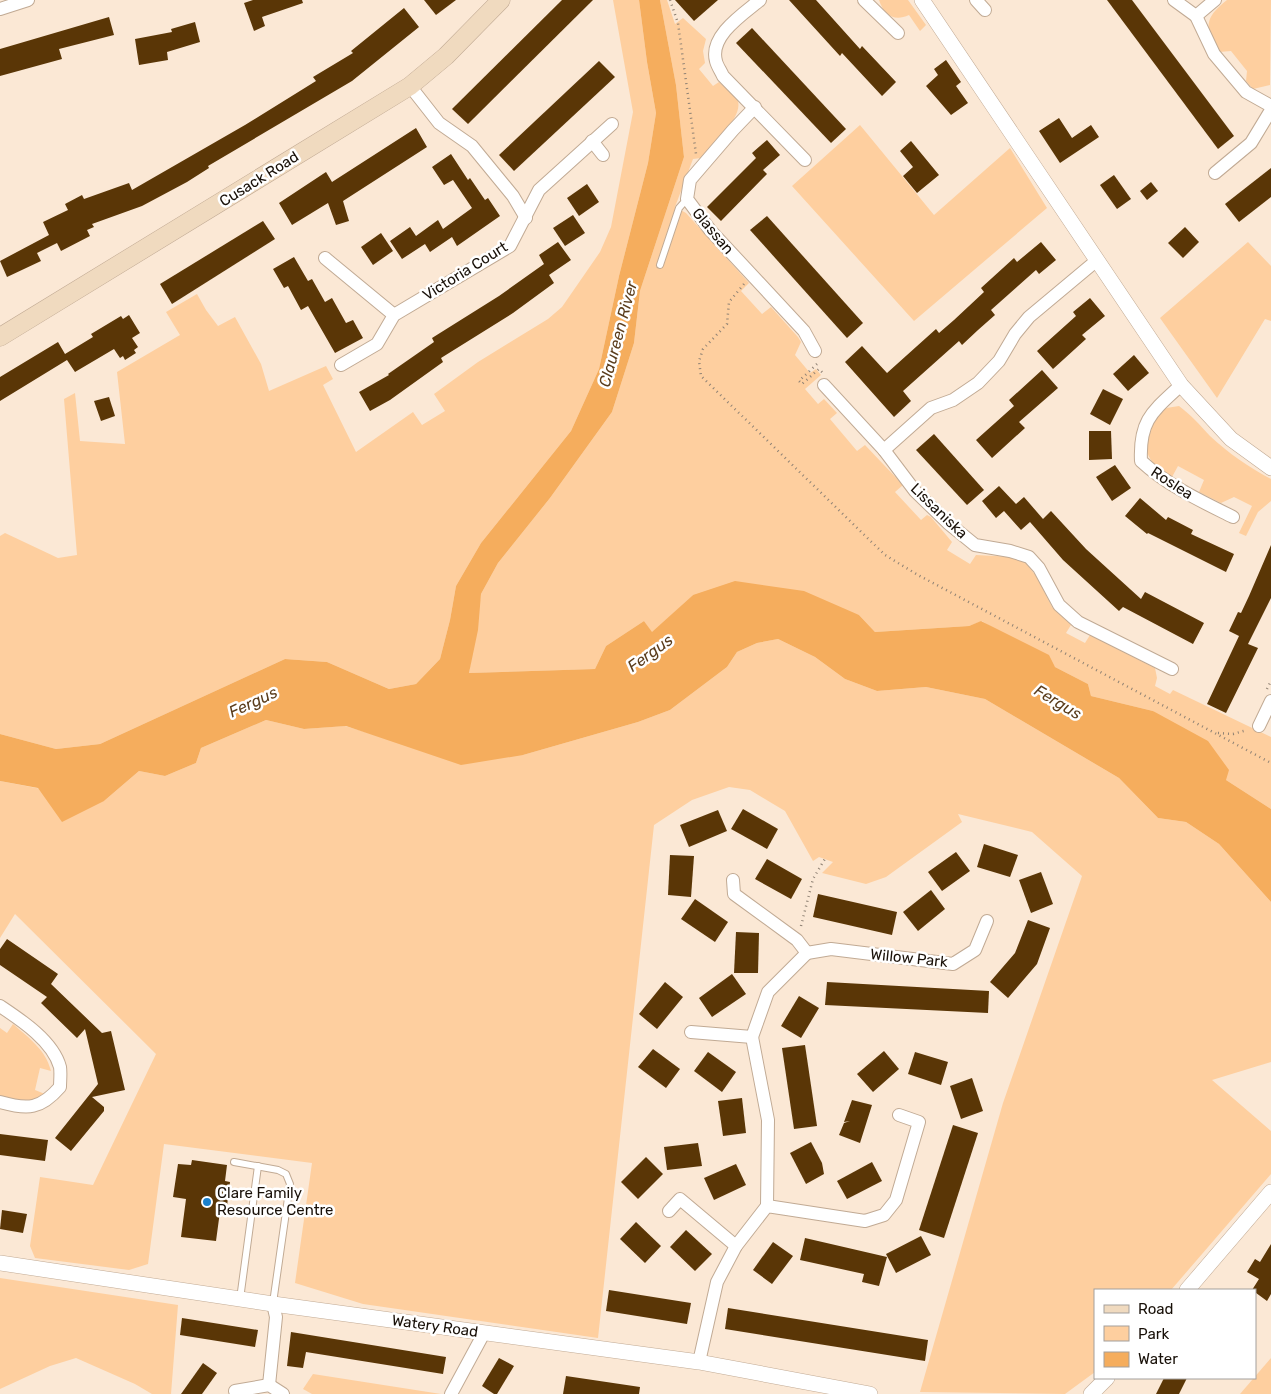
<svg xmlns="http://www.w3.org/2000/svg" width="1271" height="1394" font-family="Rubik,sans-serif">
<rect width="100%" height="100%" fill="#fbe8d5"/>
<g fill="#fecf9f">
<path d="M613 0H639L647 62 656 113 648 163 619 276 599 369 571 431 481 543 456 586 450 620 440 659 416 684 389 689 327 662 285 659 100 744 56 749 0 734V536L5 533 58 558 77 555 64 399 75 393 80 441 125 444 117 372 180 335 166 312 197 294 206 310 218 326 235 317 261 364 269 391 326 366 333 379 323 385 356 452 413 412 422 425 445 411 434 394 478 362 548 319 562 307 600 252 611 227 633 112Z"/>
<path d="M660 0H667L675 24 683 18 706 39 703 51 705 63 699 69 713 86 719 82C724 87 733 93 737 99 746 115 711 146 701 158L693 159 675 207 686 213 749 283 741 291 762 314 771 307 798 337 801 342 795 355 810 373 816 369 821 375 805 389 818 404 824 399 837 413 830 419 857 451 865 445 903 485 895 492 921 520 927 515 931 517 952 542 947 550 970 564 976 555 1014 557 1024 561 1037 577 1052 607 1071 625 1066 633 1085 643 1090 635 1155 668 1157 678 1155 686 1170 694 1173 690 1271 737V809L1226 780 1153 711 1091 696 1088 684 1055 667 982 621 969 626 875 632 859 615 693 595 652 633 644 621 606 646 595 669 469 673 481 594 498 563 550 498 612 412 634 343 640 291 684 157 676 85Z"/>
<path d="M879 0H908L926 25 920 31 909 15C894 22 884 15 879 0Z"/>
<path d="M1227 0H1271L1270 85 1253 89 1246 81 1247 71 1231 51 1219 52C1204 28 1204 18 1227 0Z"/>
<path d="M860 125 934 215 1010 148 1047 208 914 321 792 186Z"/>
<path d="M1248 242 1271 266V321L1265 319 1217 398 1160 318Z"/>
<path d="M1179 406C1191 415 1200 425 1210 436 1228 453 1250 468 1271 479V501L1258 512 1246 536 1239 533 1252 506 1234 497 1221 503 1199 492 1204 480 1178 466 1172 477C1161 471 1151 464 1147 452 1142 438 1152 413 1167 408 1170 407 1175 407 1179 406Z"/>
<path d="M778 639 815 657 845 679 877 691 926 687 985 699 1119 778 1158 818 1186 822 1219 844 1271 902V1062L1212 1080 1271 1131V1174L1171 1290H1095V1372L1065 1394 920 1392 1003 1103 1082 876 1032 832 958 814 962 822 886 877 866 884 822 873 833 862 819 857 813 861 785 811 750 790 729 787 692 800 654 825 598 1338 363 1304 295 1283 312 1163 164 1144 148 1264 129 1270 35 1258 30 1246 40 1177 93 1185 156 1054 15 914 0 938V781L104 801 139 771 165 776 196 763 201 748 266 720 304 729 345 726 392 740 523 755 638 722 670 710 727 667 737 652 757 643Z"/>
<path d="M13 1024C29 1038 46 1050 51 1071L40 1068 35 1090 45 1094C31 1105 16 1099 0 1096V1028L7 1033Z"/>
<path d="M0 1278 178 1305 171 1394H152L135 1384 76 1358 50 1366 0 1389Z"/>
<path d="M1271 1358V1394H1240Z"/>
<path d="M313 1374 441 1394H312L303 1389Z"/>
</g>
<path fill="#f5ad5d" d="M639 0H660L676 85 684 157 640 291 634 343 612 412 550 498 498 563 481 594 478 630 469 673 595 669 606 646 644 621 652 632 693 595 735 581 804 591 859 615 875 632 969 626 981 621 1049 655 1055 667 1088 684 1091 696 1153 711 1208 741 1229 770 1226 780 1271 809V902L1219 844 1186 822 1158 818 1119 778 985 699 926 687 877 691 845 679 815 657 778 639 757 643 737 652 727 667 670 710 638 722 523 755 461 765 346 726 304 729 266 720 201 748 196 763 165 776 139 771 104 801 62 822 38 788 0 781V734L56 749 100 744 285 659 327 662 389 689 416 684 440 659 450 620 456 586 481 543 571 431 599 369 619 276 648 163 656 113 647 62Z"/>
<g fill="#5a3606">
<path d="M253 0H302L303 3 262 17 265 26 254 31 244 3Z"/>
<path d="M424 0H456L436 15Z"/>
<path d="M562 0H593L468 124 452 109Z"/>
<path d="M675 0H718L694 21Z"/>
<path d="M789 0H816L860 49 862 46 896 82 882 96 842 53 840 56Z"/>
<path d="M1107 0H1132L1234 136 1218 149Z"/>
<path d="M404 8 419 27 352 81 208 166 209 168 187 182 142 206 92 224 94 227 87 230 90 236 61 251 57 243 37 253 41 261 7 277 0 261 49 235 43 222 68 210 65 204 82 195 84 199 129 183 132 190 245 125 316 81 313 77 353 53 351 51Z"/>
<path d="M109 17 114 35 59 49 62 59 0 76V49Z"/>
<path d="M195 22 200 42 167 52 168 60 139 65 135 39 172 32 171 29Z"/>
<path d="M752 28 846 129 831 143 736 43Z"/>
<path d="M946 60 961 82 956 86 968 103 951 115 926 86 938 75 934 69Z"/>
<path d="M599 61 615 77 514 171 499 155Z"/>
<path d="M1059 118 1072 138 1091 125 1099 137 1060 163 1039 131Z"/>
<path d="M416 128 427 147 343 201 349 221 336 225 328 203 292 225 279 203 326 172 332 182Z"/>
<path d="M767 140 780 155 763 170 767 174 721 221 707 207 756 158 752 153Z"/>
<path d="M911 141 939 175 917 193 903 176 913 167 900 151Z"/>
<path d="M451 154 468 180 470 178 485 200 488 198 500 216 457 246 452 237 430 252 425 244 402 259 390 241 410 227 416 236 438 220 443 229 472 208 453 180 444 185 432 167Z"/>
<path d="M1271 168V197L1239 222 1225 204Z"/>
<path d="M1114 175 1131 199 1117 209 1100 185Z"/>
<path d="M1151 182 1158 191 1147 200 1140 191Z"/>
<path d="M587 184 599 202 579 216 567 198Z"/>
<path d="M573 215 585 233 565 246 553 228Z"/>
<path d="M767 216 863 323 847 338 750 230Z"/>
<path d="M263 221 275 239 172 304 160 284Z"/>
<path d="M1185 227 1199 242 1183 258 1168 243Z"/>
<path d="M381 233 393 251 373 265 361 247Z"/>
<path d="M558 242 571 260 549 275 554 283 513 313 441 358 443 362 390 400 370 411 359 392 389 375 388 374 434 342 432 338 499 296 544 264 539 255Z"/>
<path d="M1041 242 1056 260 1039 274 1036 270 991 310 995 315 978 330 962 345 959 341 903 391 911 401 894 417 845 362 862 346 887 373 936 329 939 333 954 320 984 292 981 288 1014 258 1017 262Z"/>
<path d="M294 257 308 281 312 279 325 302 332 298 346 323 353 320 363 338 335 353 308 306 301 310 288 286 284 288 273 269Z"/>
<path d="M1090 298 1105 316 1082 335 1086 339 1053 369 1037 351 1076 316 1073 312Z"/>
<path d="M129 315 140 333 132 338 138 347 134 350 136 353 125 360 123 356 120 358 114 349 75 372 67 360 0 401V377L58 342 65 354 93 337 91 334 121 316 123 319Z"/>
<path d="M1134 355 1149 373 1128 391 1113 374Z"/>
<path d="M1042 370 1058 388 1019 422 1025 428 992 458 976 440 1014 406 1009 400Z"/>
<path d="M1103 389 1123 399 1110 425 1090 414Z"/>
<path d="M109 397 115 416 101 421 94 401Z"/>
<path d="M1089 431H1111L1112 459 1089 460Z"/>
<path d="M934 434 984 490 967 505 916 450Z"/>
<path d="M1115 465 1131 488 1112 501 1096 477Z"/>
<path d="M999 486 1016 504 1024 497 1043 519 1051 511 1086 549 1141 599 1145 592 1204 623 1193 644 1123 607 1119 611 1063 560 1030 522 1021 530 1004 511 996 518 982 501Z"/>
<path d="M1140 498 1166 520 1168 517 1193 530 1191 534 1234 554 1226 572 1148 533 1147 534 1125 516Z"/>
<path d="M1271 545V598L1248 644 1258 648 1226 713 1207 704 1239 636 1229 631 1238 612 1241 613 1249 596Z"/>
<path d="M743 809 778 829 767 849 731 829Z"/>
<path d="M718 810 727 831 689 847 680 825Z"/>
<path d="M984 844 1018 855 1010 877 977 867Z"/>
<path d="M956 852 970 871 942 891 928 872Z"/>
<path d="M670 855 694 856 691 897 668 895Z"/>
<path d="M767 859 802 879 791 899 755 879Z"/>
<path d="M1041 872 1053 904 1031 913 1019 880Z"/>
<path d="M931 890 945 909 918 931 903 912Z"/>
<path d="M818 894 897 912 892 935 813 917Z"/>
<path d="M695 899 728 922 715 942 681 919Z"/>
<path d="M1028 920 1050 928 1037 964 1008 998 990 982 1015 953Z"/>
<path d="M736 932 759 933 758 973H734Z"/>
<path d="M7 939 58 974 51 984 102 1033 111 1031 125 1090 92 1097 104 1107V1111L71 1151 55 1138 98 1084 85 1029 77 1038 41 1003 47 997 0 965V949Z"/>
<path d="M732 974 746 994 712 1017 699 998Z"/>
<path d="M665 982 683 997 657 1029 639 1014Z"/>
<path d="M827 982 989 991 988 1013 825 1005Z"/>
<path d="M799 996 819 1008 801 1038 781 1026Z"/>
<path d="M805 1045 817 1126 794 1129 782 1048Z"/>
<path d="M653 1049 680 1069 666 1088 638 1067Z"/>
<path d="M884 1051 899 1069 873 1092 857 1074Z"/>
<path d="M708 1052 736 1072 722 1092 694 1071Z"/>
<path d="M915 1052 948 1062 941 1085 908 1074Z"/>
<path d="M972 1078 983 1111 961 1119 950 1086Z"/>
<path d="M742 1098 746 1133 723 1136 718 1101Z"/>
<path d="M852 1100 872 1105 860 1143 839 1135 844 1123 850 1121 844 1122Z"/>
<path d="M953 1125 978 1133 944 1238 919 1230Z"/>
<path d="M0 1134 48 1140 45 1161 0 1155Z"/>
<path d="M811 1142 822 1163 824 1174 806 1184 790 1153Z"/>
<path d="M698 1143 702 1166 667 1170 664 1147Z"/>
<path d="M646 1157 663 1174 638 1199 621 1182Z"/>
<path d="M192 1160 227 1165 225 1181 230 1182 227 1206 221 1204 216 1241 181 1237 186 1199 173 1197 178 1164 191 1165Z"/>
<path d="M872 1162 882 1181 847 1199 837 1181Z"/>
<path d="M736 1164 746 1185 714 1200 704 1178Z"/>
<path d="M2 1210 27 1214 23 1233 0 1229Z"/>
<path d="M636 1222 661 1246 645 1263 620 1239Z"/>
<path d="M686 1230 712 1254 695 1271 670 1247Z"/>
<path d="M921 1236 931 1255 896 1273 886 1254Z"/>
<path d="M805 1238 887 1257 879 1286 862 1282 864 1274 800 1260Z"/>
<path d="M773 1242 793 1256 772 1284 753 1270Z"/>
<path d="M1271 1244V1294L1267 1301 1252 1290 1259 1279 1247 1272 1255 1259 1260 1262Z"/>
<path d="M609 1290 691 1303 687 1324 606 1311Z"/>
<path d="M728 1308 928 1340 925 1361 725 1329Z"/>
<path d="M182 1318 258 1330 255 1347 180 1335Z"/>
<path d="M291 1332 446 1357 443 1374 306 1352 303 1368 287 1366Z"/>
<path d="M499 1358 514 1366 497 1394H494L482 1386Z"/>
<path d="M203 1363 217 1373 202 1394H181Z"/>
<path d="M566 1376 640 1387 639 1394H563Z"/>
<path d="M1164 1378H1187L1179 1394H1156Z"/>
</g>
<g fill="none" stroke-linecap="round" stroke-linejoin="round">
<defs>
<g id="service">
<path d="M660 265 679 208 687 199"/>
<path d="M234 1162 278 1170 286 1174 290 1184 273 1303"/>
<path d="M240 1299 258 1166"/>
</g>
<g id="minor">
<path d="M760 0C743 14 709 36 716 61 717 66 721 71 723 76L805 160"/>
<path d="M864 0 898 33"/>
<path d="M976 0 985 10"/>
<path d="M1174 0 1196 16 1214 54 1246 92 1271 106"/>
<path d="M0 9 28 0"/>
<path d="M1196 16 1215 0"/>
<path d="M410 86 439 123 472 146 513 196 526 218"/>
<path d="M755 107 733 130 690 180 687 199 710 230 804 331 815 351"/>
<path d="M592 141 603 155"/>
<path d="M1215 173 1251 143 1271 110"/>
<path d="M325 258 394 315"/>
<path d="M341 365 377 344 394 315 510 246 539 190 612 124"/>
<path d="M824 385 884 450 915 491 948 523 975 545 1010 551 1029 557 1039 568 1059 605 1078 622 1172 669"/>
<path d="M1181 385C1153 411 1139 420 1141 461 1168 486 1201 501 1233 517"/>
<path d="M884 450 931 408 953 400 978 383 999 361 1015 334 1029 317 1096 261"/>
<path d="M1259 726 1271 701"/>
<path d="M807 953 831 949 953 964 975 950 987 921"/>
<path d="M0 1006C21 1020 53 1041 60 1067 61 1073 60 1081 60 1087 41 1109 28 1110 0 1102"/>
<path d="M691 1032 752 1037 768 992 807 953 797 940 734 894 733 880"/>
<path d="M752 1037 768 1120 767 1206"/>
<path d="M669 1211 680 1199 736 1246"/>
<path d="M699 1362 717 1282 736 1246 767 1206 865 1221 884 1215 896 1200 919 1122 899 1115"/>
<path d="M269 1385 276 1317 273 1304"/>
<path d="M235 1391 269 1385 283 1394"/>
<path d="M451 1394 484 1333"/>
</g>
<g id="tertiary">
<path d="M922 0 1181 385 1231 439 1271 468"/>
<path d="M0 1263 273 1304 699 1362 870 1394"/>
<path d="M1187 1290 1271 1192"/>
<path d="M1091 1394 1107 1378"/>
</g>
<path id="secondary" d="M0 337 410 86 446 56 501 0"/>
</defs>
<use href="#service" stroke="#c1aa94" stroke-width="8"/>
<use href="#minor" stroke="#c1aa94" stroke-width="14"/>
<use href="#tertiary" stroke="#c1aa94" stroke-width="16"/>
<use href="#secondary" stroke="#c1aa94" stroke-width="19"/>
<g stroke="#8f8274" stroke-width="2.5" stroke-dasharray="1 4" stroke-linecap="butt">
<path d="M670 0 678 23 696 154"/>
<path d="M744 284 729 302 727 324 703 349 699 361 701 376 885 555 918 575 1271 763"/>
<path d="M817 364 799 381 802 384 819 369 823 373"/>
<path d="M1267 689 1271 681"/>
<path d="M1218 733 1233 734 1247 730"/>
<path d="M801 926 813 879 826 857"/>
</g>
<use href="#service" stroke="#fff" stroke-width="6"/>
<use href="#minor" stroke="#fff" stroke-width="12"/>
<use href="#tertiary" stroke="#fff" stroke-width="15"/>
<use href="#secondary" stroke="#f0dabf" stroke-width="18"/>
</g>
<circle fill="#1b81cc" stroke="#fff" stroke-width="2" cx="207" cy="1202" r="5"/>
<g text-anchor="middle" dominant-baseline="central" stroke-width="5" stroke-linejoin="round" paint-order="stroke">
<g font-size="15" fill="#181008" stroke="#fff">
<text transform="translate(259 179) rotate(-32)">Cusack Road</text>
<text transform="translate(713 231) rotate(50)">Glassan</text>
<text transform="translate(465 271) rotate(-32)">Victoria Court</text>
<text transform="translate(1172 483) rotate(33)">Roslea</text>
<text transform="translate(939 511) rotate(44)">Lissaniska</text>
<text transform="translate(909 958) rotate(6)">Willow Park</text>
<text transform="translate(435 1326) rotate(8)">Watery Road</text>
</g>
<g font-size="15" fill="#181008" stroke="#fff" text-anchor="start">
<text x="217" y="1193">Clare Family<tspan x="217" dy="17">Resource Centre</tspan></text>
</g>
<g font-size="16" font-style="italic" fill="#5b3d1c" stroke="#fff">
<text transform="translate(618 334) rotate(-75)">Claureen River</text>
<text transform="translate(650 653) rotate(-36)">Fergus</text>
<text transform="translate(253 702) rotate(-25)">Fergus</text>
<text transform="translate(1058 702) rotate(31)">Fergus</text>
</g>
</g>
<rect x="1094" y="1289" width="162" height="90" fill="#ffffff" stroke="#a39f9c"/>
<rect x="1104" y="1305" width="25" height="8" fill="#f0dabf" stroke="#a39f9c"/>
<text x="1138" y="1314" font-size="15" fill="#181008">Road</text>
<rect x="1104" y="1326" width="25" height="15" fill="#fecf9f" stroke="#a39f9c"/>
<text x="1138" y="1339" font-size="15" fill="#181008">Park</text>
<rect x="1104" y="1352" width="25" height="15" fill="#f5ad5d" stroke="#a39f9c"/>
<text x="1138" y="1364" font-size="15" fill="#181008">Water</text>
</svg>
